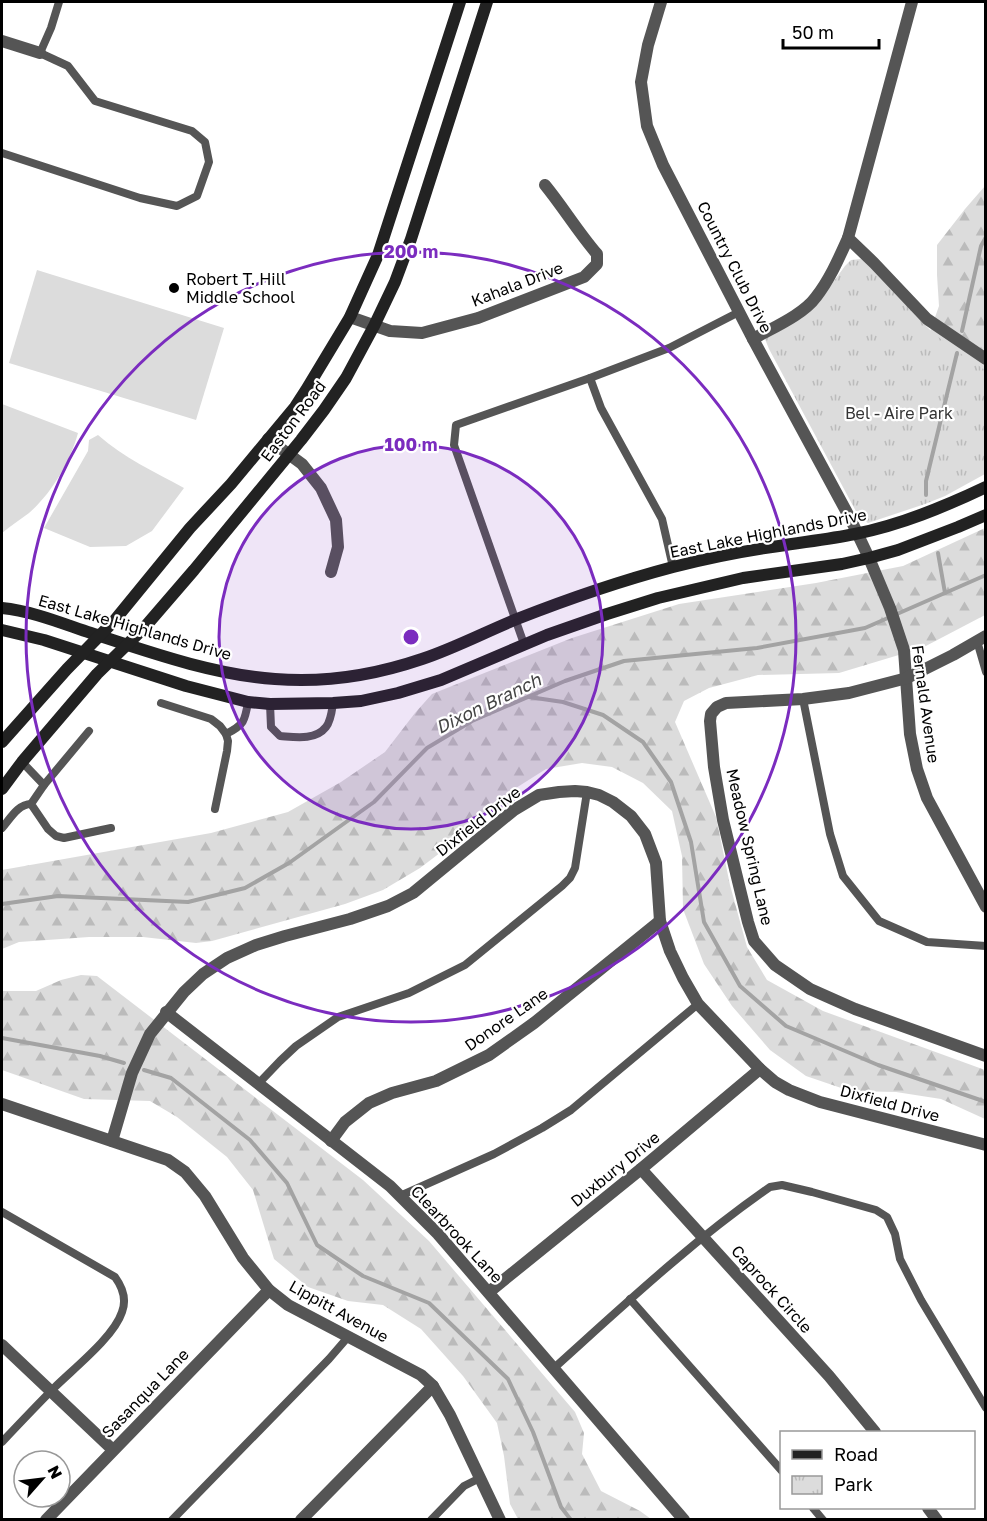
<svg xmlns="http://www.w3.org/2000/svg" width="987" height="1521" font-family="'Golos Text',sans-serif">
<defs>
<pattern id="forest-firs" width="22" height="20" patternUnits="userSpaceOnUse" patternTransform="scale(1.5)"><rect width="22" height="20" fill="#dcdcdc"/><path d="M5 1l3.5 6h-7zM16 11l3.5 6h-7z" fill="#bbb"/></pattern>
<pattern id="park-tufts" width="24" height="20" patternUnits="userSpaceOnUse" patternTransform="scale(1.5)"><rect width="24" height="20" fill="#dcdcdc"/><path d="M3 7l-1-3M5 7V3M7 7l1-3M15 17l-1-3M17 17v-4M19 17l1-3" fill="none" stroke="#bbb"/></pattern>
</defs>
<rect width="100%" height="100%" fill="#fff"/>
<g fill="#dcdcdc">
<path d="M37 270 224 328 196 420 9 363Z"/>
<path d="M2 404 78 433C70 462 52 493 29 513 20 520 10 526 2 533Z"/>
<path d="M98 435C124 458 155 472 184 488L152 531 126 546 90 547 44 528 88 451 89 440Z"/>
</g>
<g fill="url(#forest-firs)">
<path d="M985 186V449L892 439 939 306 937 275V245L965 209Z"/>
<path d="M985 528V615L922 648 839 673 758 675 709 688 684 701 675 722 716 817 730 885 747 947 767 980 823 1011 985 1070V1119L941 1099 896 1092 850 1091 806 1076 770 1050 732 1006 704 964 683 909 682 856 672 811 643 783 612 767 582 763 546 769 500 798 469 831 420 868 383 890 345 904 212 941 196 943 143 937H89L19 942 2 949V870L211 833 288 812 341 782 385 752 415 713 432 694 572 638 679 604 816 583 903 566Z"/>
<path d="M81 975 97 976 363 1180 429 1241 575 1412 584 1433 582 1454 601 1491 640 1511 651 1519H518L510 1504 504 1456 497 1423 463 1376 421 1329 383 1305 348 1301 308 1287 274 1259 253 1190 227 1157 177 1117 150 1101 84 1099 2 1070V991H36L61 980Z"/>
</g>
<path fill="url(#park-tufts)" d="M861 259C887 276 904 304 926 326 943 343 965 356 985 370V474L945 496 925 504 868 523 859 517 769 349 765 339 828 289 845 266 851 260Z"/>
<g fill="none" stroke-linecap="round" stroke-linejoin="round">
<g stroke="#a3a3a3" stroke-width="4">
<path d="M962 331 981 246 986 237"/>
<path d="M926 495V481L957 353"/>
<path d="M938 553 945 593"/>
<path d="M529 697 563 702 603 715 643 742 671 782 691 842 704 922 740 986 786 1026 878 1065 986 1102"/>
<path d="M2 904 58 896 188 902 245 888 289 863 374 802 427 748 472 721 565 681 624 661 757 648 865 628 986 575"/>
<path d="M2 1038 100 1056 124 1063"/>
<path d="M144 1070 171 1078 250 1140 287 1183 317 1245 363 1276 429 1303 508 1379 533 1432 561 1507 571 1520"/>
</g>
<g stroke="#555" stroke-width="8">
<path d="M2 153 140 198 177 206 197 196 209 162 205 142 192 131 95 101 68 66 40 53 51 28 59 2"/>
<path d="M590 378 601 408 662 519 673 567"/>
<path d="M977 641 986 672"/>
<path d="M524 644 454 445 456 425 590 378 669 348 739 312"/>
<path d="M803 699 830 834 843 876 879 921 927 942 986 946"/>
<path d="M161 703 211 719 220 726 226 734"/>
<path d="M270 704 271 727 280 736C294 737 315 741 326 727 331 721 332 710 333 703"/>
<path d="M22 762 44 785 89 731"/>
<path d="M44 785 31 804 48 829 56 836 64 838 111 828"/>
<path d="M215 809 227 751 228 741 226 734C244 725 245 721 248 702"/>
<path d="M2 828C10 819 18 804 31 804"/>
<path d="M258 1084 280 1061 296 1046 338 1017 409 993 465 965 562 886 570 878 575 868 587 792"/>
<path d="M400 1196 494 1154 542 1128 571 1110 698 1004"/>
<path d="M2 1212 115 1277C123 1288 127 1299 122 1312 114 1337 73 1369 54 1388 36 1406 19 1424 2 1442"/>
<path d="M630 1299 782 1471"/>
<path d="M554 1368C624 1305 692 1241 770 1187L782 1185 812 1192 876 1210 887 1217 895 1234 900 1259 921 1300 986 1408"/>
<path d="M813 1508 823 1520"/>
<path d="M172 1520 329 1359 348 1337"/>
<path d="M431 1520 464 1486 480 1478"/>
</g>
<g stroke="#555" stroke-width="12">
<path d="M661 2 648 45 641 82 647 126 663 165 753 339 851 520 869 558 890 608 904 650 910 734 917 769 927 798 986 907"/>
<path d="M912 2 848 238 874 263 927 319 986 359"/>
<path d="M2 41 40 53"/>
<path d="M350 317 390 331 422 333 478 318 584 277 597 264V254C578 232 563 207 545 185"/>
<path d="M753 339C772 328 803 315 816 297 830 279 839 258 848 238"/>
<path d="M268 439 302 464 321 488 336 520 338 547 331 572"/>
<path d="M986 636 953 655 907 678 849 693 803 699 726 703 717 707 711 714 710 721 714 767 723 820 748 922 754 941 775 965 810 989 855 1009 986 1056"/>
<path d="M166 1012 390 1186 438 1234 684 1520"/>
<path d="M2 1104 168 1160 185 1172 205 1196 243 1258 269 1290 288 1305 421 1375 433 1386 450 1415 500 1520"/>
<path d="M112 1141 132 1073 150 1034 184 992 203 974 227 958 256 945 285 936 350 919 388 906 413 893 514 810 539 795 559 792 575 791 587 792 599 795 613 802 631 816 645 834 656 863 660 921 670 951 683 978 698 1004 760 1069 775 1082 789 1090 820 1102 986 1145"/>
<path d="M331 1141 345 1122 369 1103 392 1093 436 1081 489 1055 534 1023 660 921"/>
<path d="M641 1169 829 1376 875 1432"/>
<path d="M489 1292 641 1169 760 1069"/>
<path d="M2 1345 113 1450"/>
<path d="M928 1508 937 1520"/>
<path d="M46 1520 269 1290"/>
<path d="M301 1520 433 1386"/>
</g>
<g stroke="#222" stroke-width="12">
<path d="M2 608C32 611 61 623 91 633 149 652 214 675 275 679 324 683 375 675 422 659 455 648 485 632 517 619 568 599 620 581 673 567 708 558 743 551 779 546 804 542 830 539 855 534 901 525 944 507 986 487"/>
<path d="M2 630 44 640 186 686 248 702 270 704 333 703 361 701 398 693 441 680 547 635 607 614 658 598 743 578 842 564 869 558 898 550 958 527 986 515"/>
<path d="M2 742 67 669 114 621 190 528 231 484 295 407 306 390 350 317 378 255 460 2"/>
<path d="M2 789 22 762 97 674 144 628 194 570 301 440 324 410 346 378 374 326 395 282 411 239 487 2"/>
</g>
</g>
<circle cx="411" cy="637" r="192" fill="#7b2cbf" fill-opacity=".12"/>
<g fill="none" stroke="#7b2cbf" stroke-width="3">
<circle cx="411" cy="637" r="192"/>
<circle cx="411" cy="637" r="385"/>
</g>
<circle fill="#000" stroke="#fff" stroke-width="2" cx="174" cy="288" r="6"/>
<g text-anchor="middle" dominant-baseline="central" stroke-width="4.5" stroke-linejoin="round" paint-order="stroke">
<g font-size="16" fill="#000" stroke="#fff">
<text transform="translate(735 267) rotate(63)">Country Club Drive</text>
<text transform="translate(517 284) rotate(-21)">Kahala Drive</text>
<text transform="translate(293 421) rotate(-53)">Easton Road</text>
<text transform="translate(768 533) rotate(-11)">East Lake Highlands Drive</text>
<text transform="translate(135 627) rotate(16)">East Lake Highlands Drive</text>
<text transform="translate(926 704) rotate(82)">Fernald Avenue</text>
<text transform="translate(478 821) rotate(-38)">Dixfield Drive</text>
<text transform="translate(750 847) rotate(77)">Meadow Spring Lane</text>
<text transform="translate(506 1019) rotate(-35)">Donore Lane</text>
<text transform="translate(890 1103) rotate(15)">Dixfield Drive</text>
<text transform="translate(615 1169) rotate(-39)">Duxbury Drive</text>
<text transform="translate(457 1234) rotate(47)">Clearbrook Lane</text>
<text transform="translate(772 1289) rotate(48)">Caprock Circle</text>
<text transform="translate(339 1311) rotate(29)">Lippitt Avenue</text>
<text transform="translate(145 1393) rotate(-46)">Sasanqua Lane</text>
</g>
<g font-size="16" fill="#000" stroke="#fff" text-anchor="start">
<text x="186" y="279">Robert T. Hill<tspan x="186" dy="18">Middle School</tspan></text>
</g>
<g font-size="16" fill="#333" stroke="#fff">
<text x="899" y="413">Bel - Aire Park</text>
</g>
<g font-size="18" font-style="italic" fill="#444" stroke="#fff">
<text transform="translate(488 703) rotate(-26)">Dixon Branch</text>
</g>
</g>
<circle cx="411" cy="637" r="9" fill="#7b2cbf" stroke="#fff" stroke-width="3"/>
<g font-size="18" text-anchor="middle" font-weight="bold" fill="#7b2cbf" stroke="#fff" stroke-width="4.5" stroke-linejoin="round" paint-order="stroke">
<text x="411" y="258">200 m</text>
<text x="411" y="451">100 m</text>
</g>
<rect width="987" height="1521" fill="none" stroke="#000000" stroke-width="6"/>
<rect x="780" y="1431" width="195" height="78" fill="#ffffff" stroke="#999999" stroke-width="1.5"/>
<rect x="792" y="1450" width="30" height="9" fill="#222222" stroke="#999999" stroke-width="1.5"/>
<text x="834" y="1461" font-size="18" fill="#000000">Road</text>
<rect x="792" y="1476" width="30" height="18" fill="url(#park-tufts)" stroke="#999999" stroke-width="1.5"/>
<text x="834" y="1491" font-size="18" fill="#000000">Park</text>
<g transform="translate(42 1479) rotate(62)"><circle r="28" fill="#ffffff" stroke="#999999" stroke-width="1.5"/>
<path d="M0-4.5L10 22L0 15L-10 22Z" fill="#000000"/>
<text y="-9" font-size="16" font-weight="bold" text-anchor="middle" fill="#000000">N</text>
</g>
<path d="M783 39v9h96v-9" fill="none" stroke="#000000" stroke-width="3"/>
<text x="792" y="39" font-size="18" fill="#000000" stroke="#ffffff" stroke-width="4.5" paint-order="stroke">50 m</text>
</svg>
